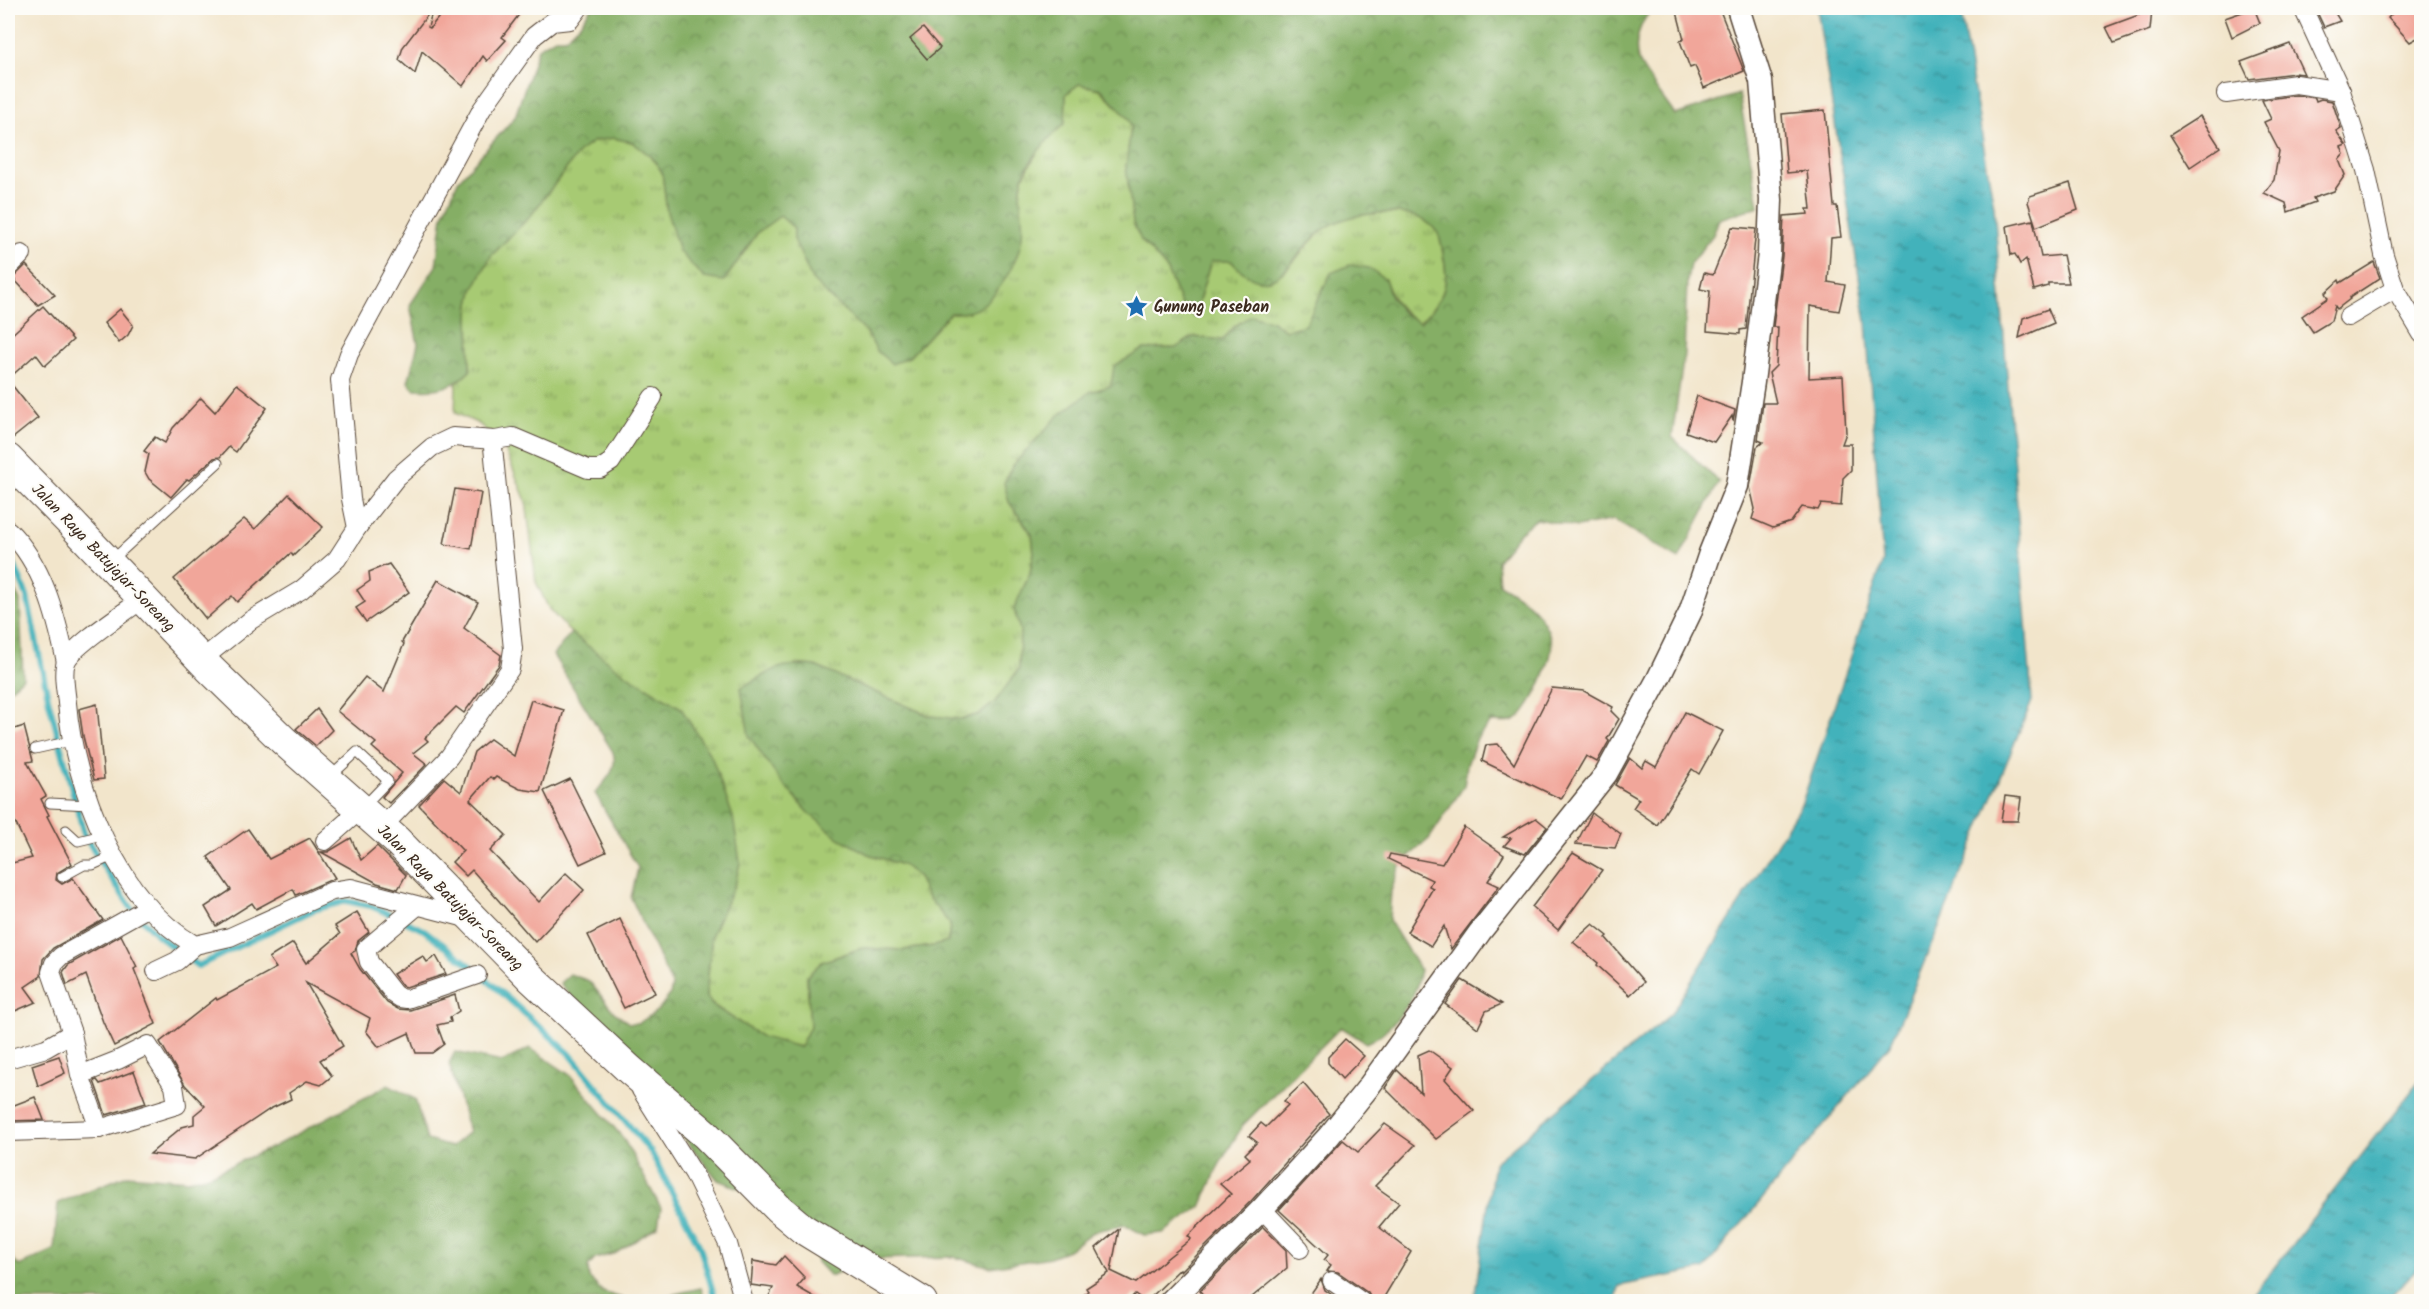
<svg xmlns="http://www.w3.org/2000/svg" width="2429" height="1309" font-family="Kalam,sans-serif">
<defs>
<pattern id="grass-tufts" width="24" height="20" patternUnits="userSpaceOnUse" patternTransform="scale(1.5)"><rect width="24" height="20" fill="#a7ca73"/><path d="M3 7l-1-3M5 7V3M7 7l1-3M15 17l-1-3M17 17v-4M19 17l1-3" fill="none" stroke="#89a45e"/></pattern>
<pattern id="forest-crowns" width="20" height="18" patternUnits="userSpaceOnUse" patternTransform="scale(1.5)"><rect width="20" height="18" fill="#85ae65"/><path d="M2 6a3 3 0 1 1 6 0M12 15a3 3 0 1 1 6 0" fill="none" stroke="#6e8e53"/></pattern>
<pattern id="water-ripples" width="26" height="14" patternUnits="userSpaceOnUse" patternTransform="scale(1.5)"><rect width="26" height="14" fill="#42b2bb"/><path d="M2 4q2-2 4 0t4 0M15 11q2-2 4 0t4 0" fill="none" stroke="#389197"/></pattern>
</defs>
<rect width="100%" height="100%" fill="#fdfcf7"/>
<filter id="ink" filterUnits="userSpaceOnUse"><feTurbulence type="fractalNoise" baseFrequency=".0167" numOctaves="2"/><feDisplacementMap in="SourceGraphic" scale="12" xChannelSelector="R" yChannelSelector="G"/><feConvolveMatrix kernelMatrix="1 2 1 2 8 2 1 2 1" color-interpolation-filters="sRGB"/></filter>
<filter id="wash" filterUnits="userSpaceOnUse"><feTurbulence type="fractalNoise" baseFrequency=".008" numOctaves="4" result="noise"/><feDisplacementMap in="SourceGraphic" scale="24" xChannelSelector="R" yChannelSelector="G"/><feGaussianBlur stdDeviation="1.35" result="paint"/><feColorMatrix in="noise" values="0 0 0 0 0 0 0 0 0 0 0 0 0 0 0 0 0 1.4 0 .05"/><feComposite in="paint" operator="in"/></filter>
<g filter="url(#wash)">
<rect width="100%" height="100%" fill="#f2e5cb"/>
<path fill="url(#grass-tufts)" stroke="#717a48" stroke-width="1.5" d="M1079 84 1100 89 1128 118 1131 126 1126 167 1141 240 1166 268 1181 304 1194 316 1211 261H1231C1279 312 1294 247 1330 224 1340 218 1359 215 1370 214 1393 212 1423 211 1438 232 1441 238 1442 248 1443 255 1451 286 1442 301 1419 323 1399 310 1393 302 1385 279L1331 273 1306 325 1286 330 1270 320 1235 326 1223 340 1193 337 1176 348 1144 349 1111 386 1090 392 1009 502 1032 534 1034 553 1030 573 1014 609 1020 630 1019 669 995 702 980 714 962 719 930 716 815 666 795 664 868 854 903 865 918 877 926 895 950 924 948 942 934 946 903 950 862 948 822 962 807 976 810 1026 800 1047 762 1038 712 1004 706 995 712 934 736 881 681 708 619 670 571 633 549 609 536 582 526 501 504 447 479 424 455 413 456 384 470 371 469 309 473 290 491 256 531 215 579 152 594 141 613 138 632 142 652 157 662 172 667 212 724 281 758 232 780 215 794 228V239L867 333 877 351 909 357 950 313 969 312 1022 236 1019 196 1023 178 1041 145 1065 123 1066 94Z"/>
<g fill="url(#forest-crowns)" stroke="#606c42" stroke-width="1.5">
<path d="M591 8H1655C1641 18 1633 41 1638 59 1642 71 1667 103 1675 115L1739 94 1759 206 1719 219 1713 235 1690 264 1687 282 1684 354 1672 437 1719 482 1679 559 1614 520 1577 527 1537 519 1522 530 1497 561 1499 584C1522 597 1544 612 1551 640 1556 656 1530 714 1514 721 1508 724 1498 722 1491 722L1477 738 1467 765 1464 786 1429 839 1401 863 1391 891 1389 920 1420 970C1418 976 1418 983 1416 988 1408 1009 1386 1035 1366 1043L1341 1027 1243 1125 1219 1165 1201 1207 1163 1233 1144 1235 1126 1225 1100 1230 1091 1233 1068 1250 1050 1257 991 1267 954 1257 869 1259 830 1276 817 1262 813 1242 791 1208 718 1180 560 983 570 974 589 981 614 1012 629 1023H639L658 1010 670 995 672 985 631 898 638 868 595 793C607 779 618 770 613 752L553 655 571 633 619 670 681 708 712 758 733 817 740 862 736 881 712 934 706 995 712 1005 762 1037 800 1047 810 1026 807 976 822 962 862 948 903 950 934 946 948 942 950 924 926 895 918 877 903 865 868 854 839 838 810 814 781 782 749 736 741 688C770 671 780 662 815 666L930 716 962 719 980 714 995 702 1019 669 1020 630 1014 609 1030 573 1034 553 1032 534 1009 502 1004 483 1013 465 1058 416 1090 392 1111 386 1114 366 1144 349 1176 348 1193 337 1223 340 1235 326 1251 315 1270 320 1286 330 1305 325 1331 273 1350 265 1369 268 1385 279 1391 297 1402 312 1420 323C1442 301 1451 286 1443 254 1442 248 1441 238 1437 232 1422 211 1393 211 1370 214 1352 216 1333 221 1319 233 1288 259 1275 308 1231 261H1211L1194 317 1181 304 1166 268 1141 240 1133 223 1126 167 1131 126 1128 118 1101 89 1079 84 1066 94 1065 123C1048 139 1032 155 1023 177 1016 197 1025 217 1022 236 1019 261 994 306 968 312 962 313 955 313 950 313L909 357 892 364 877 351 867 333 812 280 794 239V228L780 216 758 232 724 281 704 278 679 251 667 212 662 172 652 157 632 142 613 138 594 141 579 152 531 215 491 256 473 290 469 309 470 371C453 388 438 391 414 389L408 382 418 344 410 305 436 266 443 215 458 181 515 117 538 48 555 38H565L580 24Z"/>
<path d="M8 573 20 601 23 678 8 691Z"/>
<path d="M530 1048 570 1075 623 1138 661 1208 658 1226 616 1253 595 1259 588 1267 589 1278 603 1292 631 1301H8V1253L19 1266 54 1250 58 1203 127 1175 188 1180 209 1175 275 1146 388 1085 415 1099 427 1140 451 1147 469 1132 449 1063 455 1052 502 1062Z"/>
<path d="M701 1288 705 1301H645Z"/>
</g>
<g fill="url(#water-ripples)" stroke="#3e6e6c" stroke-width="1.5">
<path d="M1817 8H1960L1994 206 2032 701 1890 1045 1704 1269 1619 1286 1616 1301H1474L1494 1163 1671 1014 1802 803 1883 561 1866 322Z"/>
<path d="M2421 1079V1264L2387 1301H2248Z"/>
</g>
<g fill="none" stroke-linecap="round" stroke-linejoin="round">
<path stroke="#42b2bb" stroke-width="6" d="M8 549 27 596 49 702 84 834 103 866 132 909 157 935 198 966 313 910 346 901 371 906 424 930 476 970 569 1053 651 1152 700 1247 716 1302"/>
</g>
<g id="blocks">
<g fill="#f1a69a">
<path d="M433 8 428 27 430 28 446 8H524L502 37 506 40 487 61 483 56 463 86 422 51 415 74 399 60 403 47Z"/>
<path d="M1676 8H1719L1744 71 1704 88 1695 66 1690 68 1680 41 1684 39Z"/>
<path d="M2254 8 2260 23 2232 37 2225 18Z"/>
<path d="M2315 8H2332L2340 21 2324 27Z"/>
<path d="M2397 8H2421V36L2410 42 2388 18Z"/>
<path d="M2152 10 2150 30 2114 43 2106 27Z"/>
<path d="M923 28 940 48 927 59 910 39Z"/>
<path d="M2290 44 2304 74 2294 73 2249 79 2241 62Z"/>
<path d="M2296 95 2315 98 2316 101 2321 99 2332 101 2341 128 2336 131 2346 145 2341 147 2344 154 2339 160 2345 175 2334 191 2313 198 2315 202 2288 212 2286 203 2264 193 2274 180 2279 151 2264 122 2271 119 2262 100Z"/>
<path d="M1825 110 1834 206H1837L1841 237 1831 238 1828 282 1845 285 1839 311 1810 306 1809 378 1843 376 1846 433 1842 444H1851V470L1843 478 1841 506 1821 504 1818 510 1802 507 1791 522 1773 528 1752 519 1755 509 1750 487 1757 447 1763 442 1758 440 1763 403H1776L1769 373 1776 366 1778 327H1773L1782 256 1784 216 1808 214 1807 209H1811L1807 171 1787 173 1782 114Z"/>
<path d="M2200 116 2220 147 2190 167 2170 135Z"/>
<path d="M2070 183 2078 210 2036 227 2028 202 2030 196Z"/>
<path d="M2033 220 2041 257 2063 255 2069 283H2048V286L2034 290 2026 259 2020 264 2015 254 2011 255 2007 226Z"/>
<path d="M1732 227 1756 229 1746 329 1740 330V334L1707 331 1710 291 1700 289 1704 273 1713 275Z"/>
<path d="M2374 262 2380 278 2349 298 2350 299 2337 309 2335 306 2331 321 2313 332 2302 316 2328 298 2325 293 2339 280 2340 283Z"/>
<path d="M26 265 55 295 38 305 13 278Z"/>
<path d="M43 306 73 340 45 366 36 354 8 379V338Z"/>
<path d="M120 309 133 325 128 335 119 343 104 323Z"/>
<path d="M2048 309 2054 323 2019 338 2023 318Z"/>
<path d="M8 380 38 418 8 442Z"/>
<path d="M237 384 267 408 236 452 229 447 220 457 214 458 189 480 187 479 171 497 149 479 145 472 149 454 144 451 155 437 165 443 173 428 201 398 215 412Z"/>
<path d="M1697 396 1735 410 1733 421 1732 416 1714 442 1686 432Z"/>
<path d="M455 489 481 493 471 549 444 544Z"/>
<path d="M289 494 323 527 293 556 291 553 237 602 232 596 206 619 174 579 244 519 255 529Z"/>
<path d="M389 564 409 592 366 622 356 608 365 602 357 590 370 581 369 572Z"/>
<path d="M438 580 478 602 464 628 501 655 499 665 464 713 456 707 425 738 428 741 413 753 427 764 389 803 382 797 402 773 372 747 376 743 337 711 365 677 384 692 404 644 402 642Z"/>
<path d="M1552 688 1584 691 1613 707 1611 711 1619 719 1607 739 1609 741 1597 762 1586 756 1561 799 1482 761 1486 745 1498 744 1514 764Z"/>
<path d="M531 700 564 710 540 792 520 789 496 777 494 779 490 777 470 800 506 835 490 851 539 902 566 873 584 890 535 942 472 870 466 876 452 862 463 851 419 805 444 778 461 792 474 752 490 739 514 756Z"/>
<path d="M97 704 104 779 94 780 83 736 79 709Z"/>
<path d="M317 709 332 730 316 746 296 729Z"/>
<path d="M1685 712 1723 731 1699 774 1692 769 1657 825 1633 808 1639 799 1615 785 1630 758 1642 768 1646 761 1656 767Z"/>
<path d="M24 726 33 761 27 762 46 796 41 799 49 815 47 816 72 864 57 873 56 880 62 884 73 878 103 920 53 948 43 959 41 976 25 987 36 1002 8 1014V864L32 858 8 807V801L12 799 8 782V731Z"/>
<path d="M570 779 606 852 580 864 544 791Z"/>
<path d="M2005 796 2021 798 2018 821H2001Z"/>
<path d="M1592 813 1621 834 1615 848 1576 844Z"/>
<path d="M1536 818 1547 827 1525 854 1504 846 1511 838 1503 837Z"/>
<path d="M1464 827 1504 855 1488 881 1499 886 1451 949 1444 926 1431 946 1407 932 1433 888 1429 886 1432 880 1388 859 1390 854 1442 864Z"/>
<path d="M248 829 269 859 310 838 335 878 296 895 293 889 256 909 252 903 216 926 205 907 231 890 208 857Z"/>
<path d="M351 838 361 860 377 846 406 875 398 889 377 883 321 852H328Z"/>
<path d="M1573 853 1602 870 1558 930 1532 907Z"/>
<path d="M357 912 369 932 358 941 355 951 351 953 360 969 387 1003 398 1009 410 1010 455 995 459 1011 450 1017 451 1022 437 1025 444 1044 432 1053H416L409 1033 379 1047 366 1031 370 1018 306 983 343 1046 320 1060 332 1076 321 1085 307 1081 289 1093 291 1099 270 1109 195 1159 150 1154 182 1127 194 1124V1115L205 1106 185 1085 160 1042 216 998 217 1000 276 968 269 958 293 943 306 963 340 934 335 926Z"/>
<path d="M620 919 655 993 624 1008 588 935Z"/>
<path d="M1593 924 1608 936 1606 938 1644 982 1630 995 1597 965 1598 963 1573 942Z"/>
<path d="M121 935 137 967 134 969 156 1024 114 1046 103 1022 86 975 67 985 63 972 68 965Z"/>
<path d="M423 956 427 962 436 956 446 974 406 987 402 986 393 974Z"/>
<path d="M1462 980 1502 1004 1486 1011 1478 1028 1445 1004Z"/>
<path d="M1345 1039 1364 1056 1342 1079 1328 1063V1057Z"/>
<path d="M1429 1050 1453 1067 1445 1079 1474 1111 1436 1139 1385 1088 1397 1070 1421 1093 1418 1055Z"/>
<path d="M59 1056 65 1073 38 1086 32 1065Z"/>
<path d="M134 1071 146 1103 106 1115 94 1081 97 1080 100 1084Z"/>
<path d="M1303 1083 1329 1114 1252 1200 1181 1271 1180 1269 1146 1302 1135 1294 1127 1302H1076L1088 1291 1086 1288 1109 1273 1096 1248 1119 1229 1111 1271 1136 1283 1191 1239 1188 1236 1231 1194 1220 1184 1250 1159 1245 1154 1257 1142 1249 1136 1261 1123 1266 1127 1288 1105 1284 1101Z"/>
<path d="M35 1097 44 1120 8 1121 9 1107Z"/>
<path d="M1385 1124 1415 1145 1375 1186 1399 1203 1379 1227 1411 1252 1381 1302H1373L1368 1293 1338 1272 1327 1271 1331 1265 1324 1260 1328 1255 1279 1210 1343 1140 1358 1152Z"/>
<path d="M1263 1227 1286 1250 1287 1268 1246 1302H1209L1200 1291Z"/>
<path d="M784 1256 805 1278 797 1287 823 1302H766L773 1288 751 1285 753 1261 776 1265Z"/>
<path d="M1321 1279 1325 1290 1342 1302H1305Z"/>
</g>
</g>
</g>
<g filter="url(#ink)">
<use href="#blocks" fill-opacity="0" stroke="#564638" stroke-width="1.5"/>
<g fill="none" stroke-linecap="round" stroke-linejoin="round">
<defs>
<g id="service">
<path d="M111 561 218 463"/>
<path d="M35 749 71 741"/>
<path d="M331 776 357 752 388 781 364 806"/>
<path d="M50 803 89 805"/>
<path d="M66 830 78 841 103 835"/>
<path d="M62 877 84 865H93L113 856"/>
</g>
<g id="minor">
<path d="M2303 8 2341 91 2366 170 2384 255 2395 289 2422 334"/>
<path d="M2226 94 2296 84 2341 91"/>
<path d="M8 268 22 254"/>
<path d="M2348 317 2395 289"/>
<path d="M357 528 396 478 432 447 453 437 495 440 513 437 588 469H600L611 462 653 397"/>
<path d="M8 530C43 564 56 615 66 662"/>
<path d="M144 598C128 610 72 646 66 662 62 673 66 691 67 703 74 786 118 902 195 945L230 937 332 891 351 888 470 919"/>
<path d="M201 660 251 620 301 590 337 559 357 528 351 499 340 380 349 354 482 109 534 36 552 22 570 20 579 8"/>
<path d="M382 827 449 757 510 669 513 649 493 447 495 440"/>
<path d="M325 841 360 810"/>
<path d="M417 906 366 949 369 962 394 994 400 998 407 999 477 975"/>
<path d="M156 971 177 961 195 945"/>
<path d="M8 1059 46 1048 72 1033"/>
<path d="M641 1090 694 1174 728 1244 744 1302"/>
<path d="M99 1129 80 1075 72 1033 51 972 54 963 61 956 149 907"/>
<path d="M8 1132 99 1129 177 1105 174 1086 148 1045 118 1060 80 1075"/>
<path d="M1262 1209 1300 1249"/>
<path d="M1332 1281 1362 1302"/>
</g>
<path id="tertiary" d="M1170 1302 1262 1209 1329 1136 1367 1089 1480 932 1606 774 1658 679 1690 613 1710 553 1737 486 1753 382 1769 254 1771 200 1761 81 1738 8"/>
<path id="trunk" d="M8 459 71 523 209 668 284 741 396 840 531 978 630 1070 705 1134 778 1208 803 1229 922 1302"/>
</defs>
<use href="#service" stroke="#564638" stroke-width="11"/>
<use href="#minor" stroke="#564638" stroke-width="20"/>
<use href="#tertiary" stroke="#564638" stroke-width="25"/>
<use href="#trunk" stroke="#564638" stroke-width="32"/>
<use href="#service" stroke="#fff" stroke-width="9"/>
<use href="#minor" stroke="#fff" stroke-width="18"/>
<use href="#tertiary" stroke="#fff" stroke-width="22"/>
<use href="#trunk" stroke="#fff" stroke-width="30"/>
</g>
</g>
<defs>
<symbol id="sight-bare" viewBox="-9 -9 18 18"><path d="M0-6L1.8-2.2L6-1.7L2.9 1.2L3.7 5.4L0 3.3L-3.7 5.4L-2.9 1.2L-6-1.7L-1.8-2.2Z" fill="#1f6fb2" stroke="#fdfcf7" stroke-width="2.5" paint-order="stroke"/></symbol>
</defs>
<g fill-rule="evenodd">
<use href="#sight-bare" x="1120" y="290" width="33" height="33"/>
</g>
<g text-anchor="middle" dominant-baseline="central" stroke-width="4.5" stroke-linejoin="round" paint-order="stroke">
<g font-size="16" font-weight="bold" fill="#3b2a1e" stroke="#fdfcf7" text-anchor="start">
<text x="1154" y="307">Gunung Paseban</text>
</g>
<g font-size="16" fill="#3b2a1e" stroke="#fdfcf7">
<text transform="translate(103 558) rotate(46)">Jalan Raya Batujajar-Soreang</text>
<text transform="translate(450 898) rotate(45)">Jalan Raya Batujajar-Soreang</text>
</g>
</g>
<rect width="2429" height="1309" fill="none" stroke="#fdfcf7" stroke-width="30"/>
</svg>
